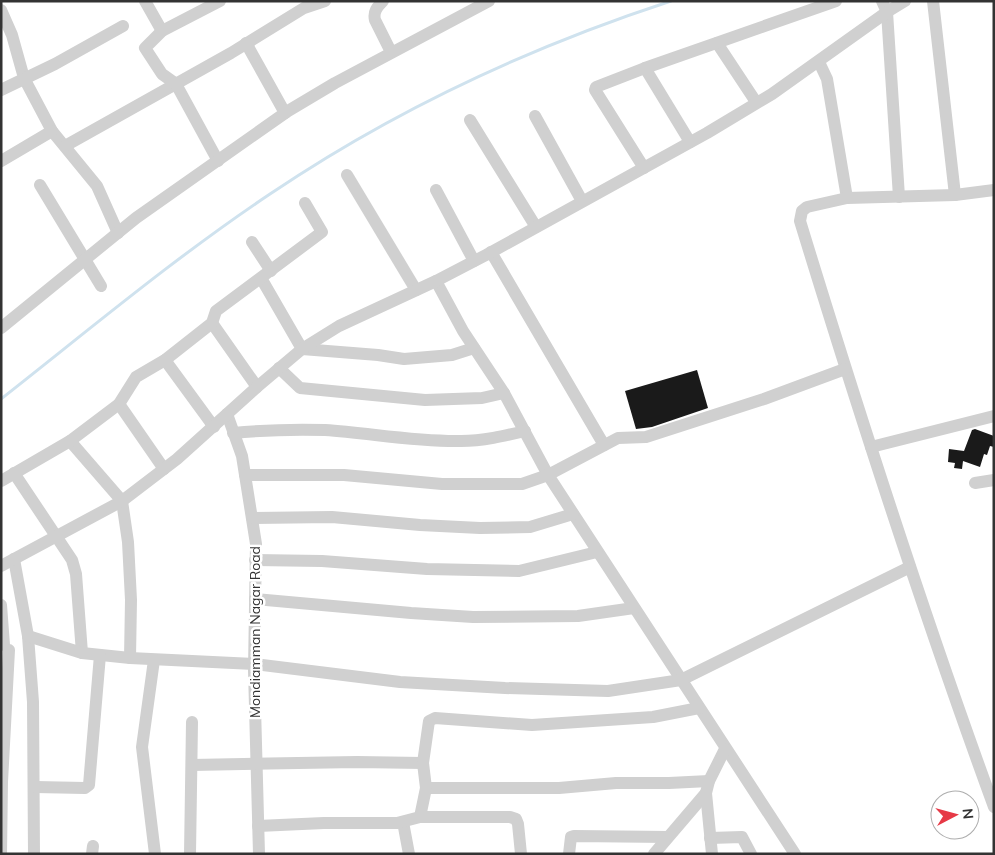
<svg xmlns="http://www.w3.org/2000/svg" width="995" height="855" font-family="Mulish,sans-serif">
<rect width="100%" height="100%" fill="#fff"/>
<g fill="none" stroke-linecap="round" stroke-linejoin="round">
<path stroke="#cfe2ee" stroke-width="3" d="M1 399C90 329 177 256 270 194 393 111 530 47 671 1"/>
</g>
<g fill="#1a1a1a">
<path d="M697 370 708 408 652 427 636 429 625 391Z"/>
<path d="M975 429 994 436V447L990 446 987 455 984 454 980 467 963 461 962 469 954 468 955 463 948 462 949 449 964 451 972 430Z"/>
</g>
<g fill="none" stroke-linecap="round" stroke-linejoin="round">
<g stroke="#d0d0d0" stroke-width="12">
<path d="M145 1 162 31"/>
<path d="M383 1C377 7 373 12 375 20L391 52"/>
<path d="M882 1 887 12 899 197"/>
<path d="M933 1 955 195"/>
<path d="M1 10 12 35 24 78 52 131 97 186 118 233"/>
<path d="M246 43 285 113"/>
<path d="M717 43 756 102"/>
<path d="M819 62 827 79 847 198"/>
<path d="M645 68 690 142"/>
<path d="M1 90 55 64 123 26"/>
<path d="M535 116 582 201"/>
<path d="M470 120 536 227"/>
<path d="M65 146 231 53 304 8 325 1"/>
<path d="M1 161 52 131"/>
<path d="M218 161 176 84 162 74 145 48 162 31 220 1"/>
<path d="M644 168 595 90 596 87 645 68 836 1"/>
<path d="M347 175 416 290"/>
<path d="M40 185 101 286"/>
<path d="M436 190 474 261"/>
<path d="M994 190 955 195 847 198 807 207 802 211 800 221C860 417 923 613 994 807"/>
<path d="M252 242 271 271"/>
<path d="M491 252 604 445"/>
<path d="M261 278 302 349 378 355 404 359 452 355 474 348"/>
<path d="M436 281 463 331 504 393 548 475 795 854"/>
<path d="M212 323 257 387"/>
<path d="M1 328 136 218 288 111 335 83 489 1"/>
<path d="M165 360 214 427"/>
<path d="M279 368 300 388 425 400 482 398 504 393"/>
<path d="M119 404 164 469"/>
<path d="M227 414 242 456 256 544 254 670 259 854"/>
<path d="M233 433C264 430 294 429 325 430 370 433 415 442 461 441 483 441 504 436 525 431"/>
<path d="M70 441 122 501 128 542 131 600 130 658"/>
<path d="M871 447 994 416"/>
<path d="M14 473 72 560 76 574 82 653"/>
<path d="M245 475H344L442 484H522L548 475 618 438 646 437 764 399 845 369"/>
<path d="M1 481 70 441 119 404 136 377 165 360 212 323 216 311 322 232 305 203"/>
<path d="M975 483 994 480"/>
<path d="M252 518 332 517 420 525 480 528 530 527 573 514"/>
<path d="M14 559 28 636 33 702 34 854"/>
<path d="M255 560 322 561 427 569 519 571 597 552"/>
<path d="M1 566 122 501 177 459 257 387 302 349 339 326 436 281 486 255 707 133 772 94 887 12 905 1"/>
<path d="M255 599 411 613 473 617 578 616 634 608"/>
<path d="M1 605 4 645"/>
<path d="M28 636 82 653 130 658 254 664 400 682 505 688 608 691 681 680 910 567"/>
<path d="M154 660 142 747 155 854"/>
<path d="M192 765 357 762 423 763"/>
<path d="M35 787 85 788 89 785 100 655"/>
<path d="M426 788H559L616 783H669L709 781"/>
<path d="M420 817H510L516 819 518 824 521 854"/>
<path d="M403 822 409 854"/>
<path d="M258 826 324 823H397L420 817 426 788 423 763 429 721 435 718 532 725 653 717 699 708"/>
<path d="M710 838 742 837 751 854"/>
<path d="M1 854 2 782 9 650"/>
<path d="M92 854 93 846"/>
<path d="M190 854 192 722"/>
<path d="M569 854 571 837 574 836 668 837"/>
<path d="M654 854 706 793"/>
<path d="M712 854 706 793 709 781 725 749"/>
</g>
</g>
<g text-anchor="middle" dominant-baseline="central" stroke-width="5" stroke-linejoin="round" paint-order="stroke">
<g font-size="14" fill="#333" stroke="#fff">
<text transform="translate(255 632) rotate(-90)">Mondiamman Nagar Road</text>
</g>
</g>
<rect width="995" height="855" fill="none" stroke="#333333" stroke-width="5"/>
<g transform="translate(955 815) rotate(84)"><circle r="24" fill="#ffffff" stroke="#adadad"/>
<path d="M0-4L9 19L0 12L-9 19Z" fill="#e63946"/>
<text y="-8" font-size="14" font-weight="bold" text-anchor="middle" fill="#333333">N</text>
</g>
</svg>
